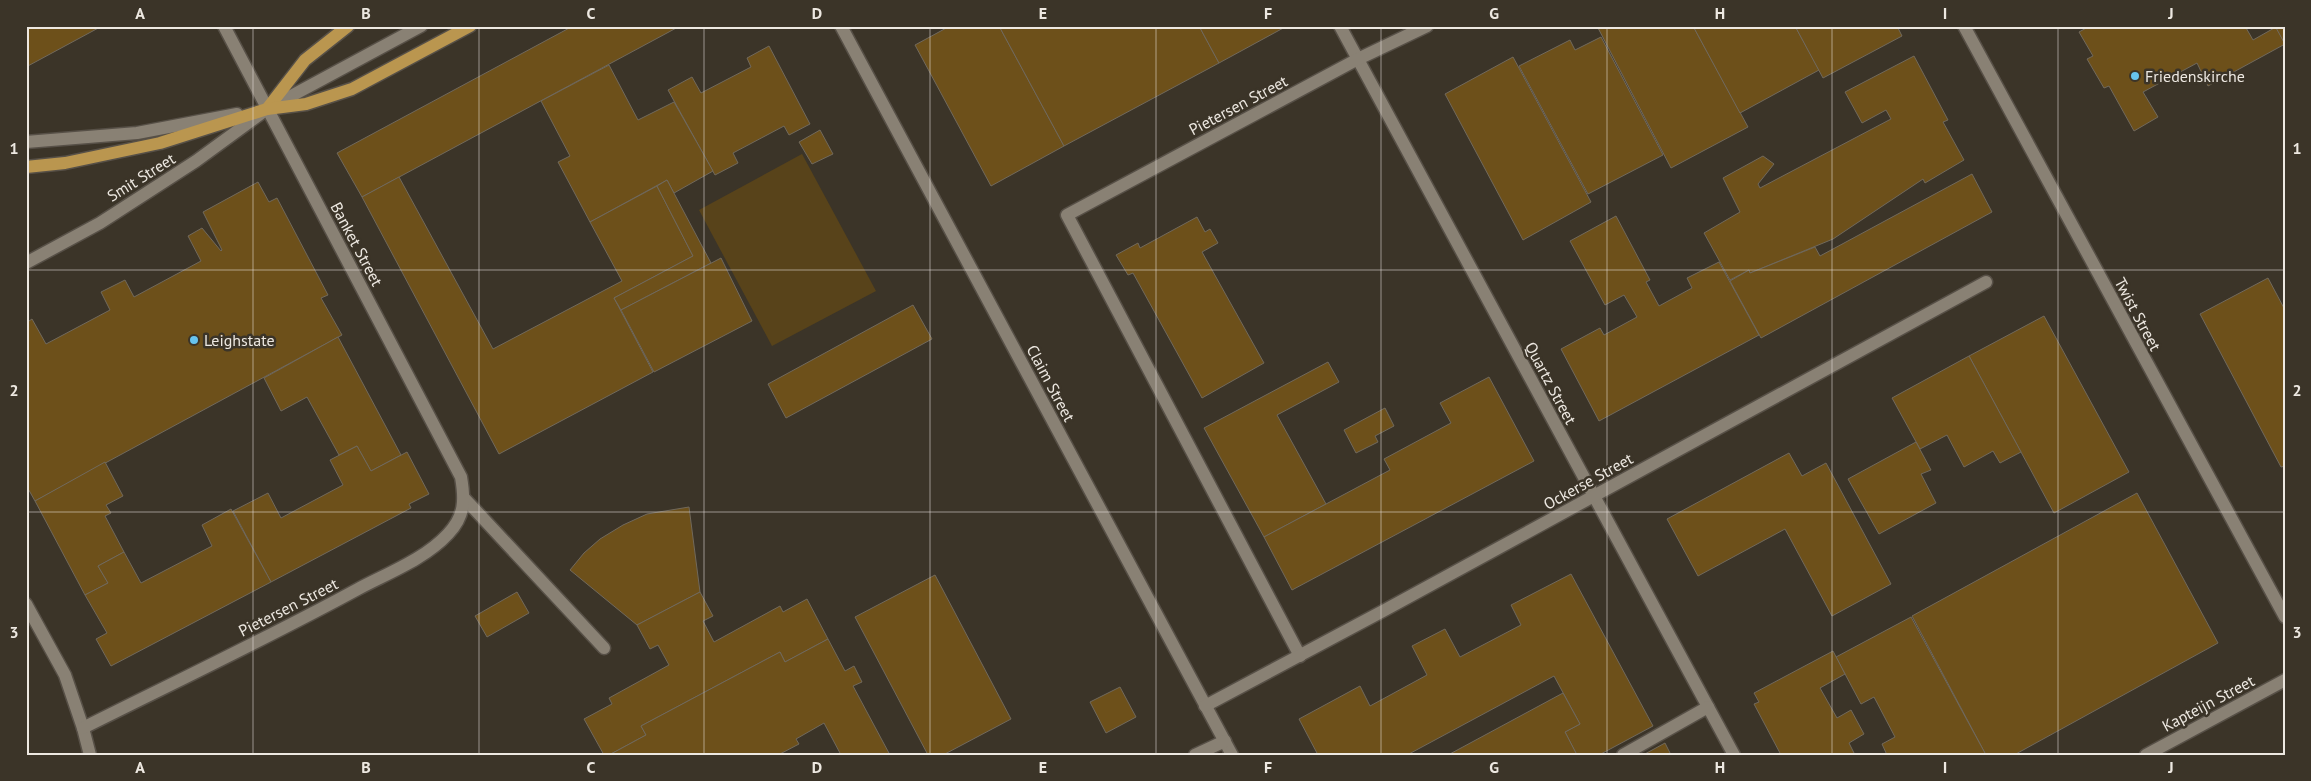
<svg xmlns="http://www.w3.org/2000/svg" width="2311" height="781" font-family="'PT Sans',sans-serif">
<rect width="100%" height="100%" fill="#3b3428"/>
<path fill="#58431a" d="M802 154 876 291 772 346 699 210Z"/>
<g fill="#6d501a" stroke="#71695c">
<path d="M26 26H102L26 67Z"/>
<path d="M573 26H680L362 197 337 153Z"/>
<path d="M950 26H999L1064 146 991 186 915 45Z"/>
<path d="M999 26H1199L1219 63 1064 146Z"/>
<path d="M1199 26H1287L1219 63Z"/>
<path d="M1597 26H1693L1748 127 1671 168Z"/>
<path d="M1693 26H1795L1819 70 1740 113Z"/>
<path d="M1795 26H1897L1902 36 1823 78Z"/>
<path d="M2090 26H2245L2253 40 2276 27 2285 44 2208 86 2197 63 2143 92 2158 117 2134 131 2109 86 2104 88 2087 59 2093 56 2079 32Z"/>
<path d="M2275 26H2285V44Z"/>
<path d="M1601 37 1663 155 1588 194 1519 66 1570 40 1575 50Z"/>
<path d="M769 46 810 124 789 135 784 126 733 153 738 163 715 175 668 90 692 77 701 93 751 67 747 58Z"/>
<path d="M1914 56 1948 120 1943 122 1964 160 1925 183 1923 179 1833 239 1750 273 1749 270 1730 280 1704 233 1740 212 1723 178 1763 156 1774 164 1758 184 1760 188 1891 119 1886 110 1862 123 1845 92Z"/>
<path d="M1513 57 1591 202 1523 240 1445 94Z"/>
<path d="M609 65 638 120 674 102 713 171 674 193 667 180 590 222 558 162 570 156 541 101Z"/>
<path d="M820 130 833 154 812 164 799 142Z"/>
<path d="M1972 174 1992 212 1761 338 1730 281 1749 270 1750 273 1815 247 1820 256Z"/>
<path d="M399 177 493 349 622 281 590 222 657 186 693 256 614 298 653 372 499 454 362 197Z"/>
<path d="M667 180 711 263 621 310 614 298 693 256 657 186Z"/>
<path d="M258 182 269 202 277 198 328 295 321 298 342 335 35 501 26 485V323L32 319 46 344 110 310 101 292 125 280 134 297 201 261 188 236 202 228 221 251 222 250 203 212Z"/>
<path d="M1616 216 1650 280 1646 282 1659 306 1692 288 1687 278 1719 262 1759 335 1599 421 1561 349 1600 328 1604 335 1637 317 1624 295 1605 305 1570 241Z"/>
<path d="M1197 217 1205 232 1210 229 1218 243 1202 252 1264 363 1202 398 1133 273 1128 275 1116 255 1138 243 1140 248Z"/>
<path d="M721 258 752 321 654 372 621 310Z"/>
<path d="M2268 278 2285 310V466L2281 467 2200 314Z"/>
<path d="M913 305 932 339 786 418 768 384Z"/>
<path d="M2044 316 2129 472 2054 513 1969 356Z"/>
<path d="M338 337 401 455 371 471 357 446 339 455 307 397 281 411 264 378Z"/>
<path d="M1969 356 2021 452 2000 463 1993 451 1964 467 1947 435 1920 449 1892 398Z"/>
<path d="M1328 362 1339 382 1277 415 1326 504 1264 537 1204 428Z"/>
<path d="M1489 377 1534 461 1292 590 1264 537 1390 470 1384 459 1451 423 1440 403Z"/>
<path d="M1385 408 1394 426 1375 436 1378 442 1356 453 1344 430Z"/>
<path d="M1916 442 1931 470 1921 474 1936 503 1879 534 1848 479Z"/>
<path d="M357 446 371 471 407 452 429 494 409 504 411 508 271 582 233 511 268 493 281 518 343 485 330 460Z"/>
<path d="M1789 453 1802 476 1826 463 1891 584 1832 616 1785 529 1698 576 1667 519Z"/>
<path d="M105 462 123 496 106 505 111 513 105 516 124 552 98 566 108 583 85 595 35 501Z"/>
<path d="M2137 493 2218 643 2014 755H1986L1912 616Z"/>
<path d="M689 507 700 592 637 625 570 570 584 553 600 539 623 525 647 514Z"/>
<path d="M231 509 271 582 111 666 96 639 107 633 85 595 108 583 98 566 124 552 141 583 212 546 202 525Z"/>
<path d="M1571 574 1653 726 1599 755H1577L1565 732 1580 724 1554 676 1407 755H1318L1299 719 1360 686 1370 706 1427 675 1412 646 1445 629 1460 657 1521 625 1511 605Z"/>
<path d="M935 575 1011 719 943 755H928L855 617Z"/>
<path d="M517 592 529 613 487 637 475 616Z"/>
<path d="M700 592 713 616 703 621 714 642 780 606 783 612 807 599 828 639 785 662 780 652 641 726 646 735 609 755H604L584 719 612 704 609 698 669 665 658 645 650 649 637 625Z"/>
<path d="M1911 617 1986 755H1887L1882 744 1895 737 1874 697 1861 704 1836 657Z"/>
<path d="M828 639 845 671 854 666 862 682 853 686 890 755H841L824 723 796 739 799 744 778 755H609L646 735 641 726 780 652 785 662Z"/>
<path d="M1833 651 1845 674 1820 688 1837 718 1851 710 1864 734 1849 743 1855 755H1781L1754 704 1759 702 1754 693Z"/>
<path d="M1120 687 1136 717 1106 733 1090 702Z"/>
<path d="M1563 693 1580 724 1565 732 1577 755H1448Z"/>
<path d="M1665 743 1671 755H1643Z"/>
</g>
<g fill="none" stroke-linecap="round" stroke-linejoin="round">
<defs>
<g id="minor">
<path d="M841 26 1232 755"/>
<path d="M1340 26 1734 755"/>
<path d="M1964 26 2285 617"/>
<path d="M267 109 421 26"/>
<path d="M26 142 137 133 237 114"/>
<path d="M26 263 100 223 196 161 263 112"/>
<path d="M465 499 604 648"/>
<path d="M26 604 65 675 83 728 90 755"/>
<path d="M1300 656 1067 215 1358 59 1427 26"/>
<path d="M1205 706 1383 611 1986 282"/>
<path d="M83 728C175 682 268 638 358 589 388 573 425 559 448 534 465 516 465 500 461 477L224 26"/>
<path d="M1195 755 1225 741"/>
<path d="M1623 755 1708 707"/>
<path d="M2146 755 2285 680"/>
</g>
<g id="major">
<path d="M267 109 305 60 348 26"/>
<path d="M26 167 65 163 160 143 267 109 306 104 352 89 470 26"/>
</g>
</defs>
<use href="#minor" stroke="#575047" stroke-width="15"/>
<use href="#major" stroke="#575047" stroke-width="15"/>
<use href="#minor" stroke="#898174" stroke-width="12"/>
<use href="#major" stroke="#ba964f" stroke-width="12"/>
</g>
<path fill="none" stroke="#ede8e1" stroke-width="1" stroke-opacity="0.55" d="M253 26V755M479 26V755M704 26V755M930 26V755M1156 26V755M1381 26V755M1607 26V755M1832 26V755M2058 26V755M26 270H2285M26 512H2285"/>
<g fill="#67c4ef" stroke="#3b3428" stroke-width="2">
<circle cx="2135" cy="76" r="5"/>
<circle cx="194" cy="340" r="5"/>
</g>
<g text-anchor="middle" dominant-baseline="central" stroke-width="5" stroke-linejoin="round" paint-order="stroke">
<g font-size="16" fill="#ede8e1" stroke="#3b3428" text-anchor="start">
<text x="2145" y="76">Friedenskirche</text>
<text x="204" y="340">Leighstate</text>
</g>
<g font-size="16" fill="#ede8e1" stroke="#3b3428">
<text transform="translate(1238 105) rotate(-28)">Pietersen Street</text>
<text transform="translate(141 177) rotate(-32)">Smit Street</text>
<text transform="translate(357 244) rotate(62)">Banket Street</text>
<text transform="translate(2138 314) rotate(62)">Twist Street</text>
<text transform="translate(1051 383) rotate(62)">Claim Street</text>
<text transform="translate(1551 383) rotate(62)">Quartz Street</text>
<text transform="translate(1588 481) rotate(-29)">Ockerse Street</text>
<text transform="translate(288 607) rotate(-27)">Pietersen Street</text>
<text transform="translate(2208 703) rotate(-28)">Kapteijn Street</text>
</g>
</g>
<rect width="2311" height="781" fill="none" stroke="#3b3428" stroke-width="55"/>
<rect x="28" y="28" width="2256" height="726" fill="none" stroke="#ede8e1" stroke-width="2"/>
<g font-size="16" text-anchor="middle" font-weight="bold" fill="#ede8e1">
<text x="140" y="19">A</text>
<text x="366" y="19">B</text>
<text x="591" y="19">C</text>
<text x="817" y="19">D</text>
<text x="1043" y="19">E</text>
<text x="1268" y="19">F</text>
<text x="1494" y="19">G</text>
<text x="1720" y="19">H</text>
<text x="1945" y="19">I</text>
<text x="2171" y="19">J</text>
<text x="14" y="154">1</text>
<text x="2297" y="154">1</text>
<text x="14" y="396">2</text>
<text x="2297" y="396">2</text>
<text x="14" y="638">3</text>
<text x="2297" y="638">3</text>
<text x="140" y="773">A</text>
<text x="366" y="773">B</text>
<text x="591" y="773">C</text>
<text x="817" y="773">D</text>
<text x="1043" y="773">E</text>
<text x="1268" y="773">F</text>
<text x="1494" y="773">G</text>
<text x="1720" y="773">H</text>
<text x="1945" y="773">I</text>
<text x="2171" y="773">J</text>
</g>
</svg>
